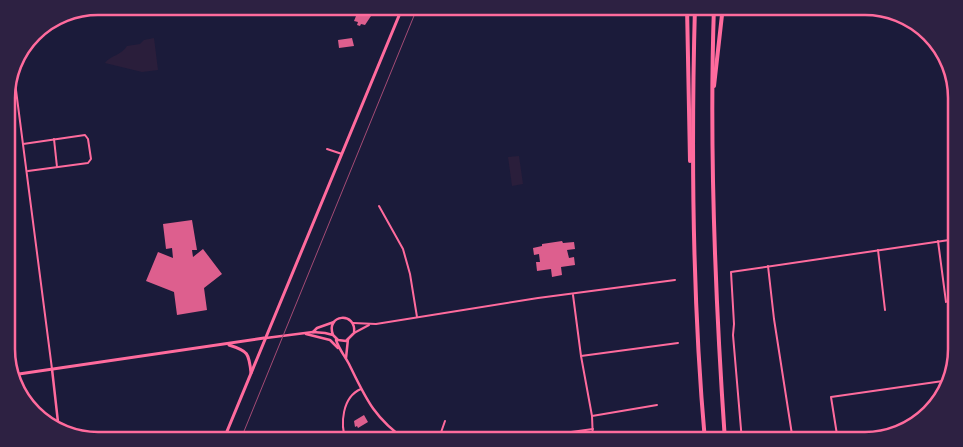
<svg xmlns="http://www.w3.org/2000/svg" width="963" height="447" font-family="Poppins,sans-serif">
<rect width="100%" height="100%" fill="#1b1b3a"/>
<g fill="#2a1e3b">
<path d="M154 38 158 70 142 72 105 63C111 55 122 55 127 46L140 44 144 40Z"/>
<path d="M519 156 523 184 512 186 508 157Z"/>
</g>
<g fill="#dd5f8e">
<path d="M363 6H369L368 10 371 11 369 15 371 16 365 25 361 24 360 26 357 25 358 22 354 21 356 16 354 15 356 9 358 10 360 7 362 8Z"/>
<path d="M352 38 354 46 339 48 338 40Z"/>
<path d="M192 220 197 250H192L193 257 203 249 222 274 204 288 207 310 177 315 174 292 146 281 158 252 173 258 172 248 166 249 163 224Z"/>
<path d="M562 241 563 243 574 242 575 249 567 250 569 258 574 257 575 265 561 267 562 275 552 277 551 269 537 271 536 262H540L539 254 534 255 533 248 542 246V244Z"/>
<path d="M364 415 368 422 358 428 357 426 355 427 354 421Z"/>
<path d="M327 432 328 441H305L304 435Z"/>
</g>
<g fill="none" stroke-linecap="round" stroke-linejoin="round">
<g stroke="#ff6b9d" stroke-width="2">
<path d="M13 67 52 369"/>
<path d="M54 139 57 167"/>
<path d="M23 144 85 135 88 139 91 159 88 163 28 171"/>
<path d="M327 149 342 154"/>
<path d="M379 206 403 249 410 274 417 317"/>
<path d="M938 241 946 302"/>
<path d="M878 250 885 310"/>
<path d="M768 266 774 319 793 441"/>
<path d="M573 295 581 356 592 416 593 441"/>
<path d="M353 323 376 324 538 298 675 280"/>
<path d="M354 333 369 325"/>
<path d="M581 356 678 343"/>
<path d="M592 416 657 405"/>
<path d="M346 441C340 424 342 397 361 389"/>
<path d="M438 441 445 421"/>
<path d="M570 441 571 432 593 429"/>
<path d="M742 441 733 335 734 324 731 272 956 239"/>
<path d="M838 441 831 397 950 380"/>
</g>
<g stroke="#ff6b9d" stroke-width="2.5">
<path d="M313 332 317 328 334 322"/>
<path d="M306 334 330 340 338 348"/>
<path d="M266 338 313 332 325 333 333 335 338 340 346 341 354 333C357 311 325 314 333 335"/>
<path d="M336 340C339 349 344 355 349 364 366 399 374 418 407 441"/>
<path d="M346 358 348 339"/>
<path d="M52 369 59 431"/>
</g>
<g stroke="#ff6b9d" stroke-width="3">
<path d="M229 345C248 351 249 353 251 373"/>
<path d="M12 375 264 338"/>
</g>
<path stroke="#ff6b9d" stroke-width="3" d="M223 441 403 6"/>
<g stroke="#ff6b9d" stroke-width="4">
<path d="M687 6 690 161"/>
<path d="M695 6C691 151 692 296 705 441"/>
<path d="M714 6C709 151 715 296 725 441"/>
<path d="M714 86 723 6"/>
</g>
<path stroke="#a44b75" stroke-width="1" d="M240 441 418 6"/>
</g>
<path d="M0 0H963V447H0ZM98 15H865A83 83 0 0 1 948 98V349A83 83 0 0 1 865 432H98A83 83 0 0 1 15 349V98A83 83 0 0 1 98 15Z" fill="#2d2142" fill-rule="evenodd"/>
<path fill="none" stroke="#ff6b9d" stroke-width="2.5" d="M98 15H865A83 83 0 0 1 948 98V349A83 83 0 0 1 865 432H98A83 83 0 0 1 15 349V98A83 83 0 0 1 98 15Z"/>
</svg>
